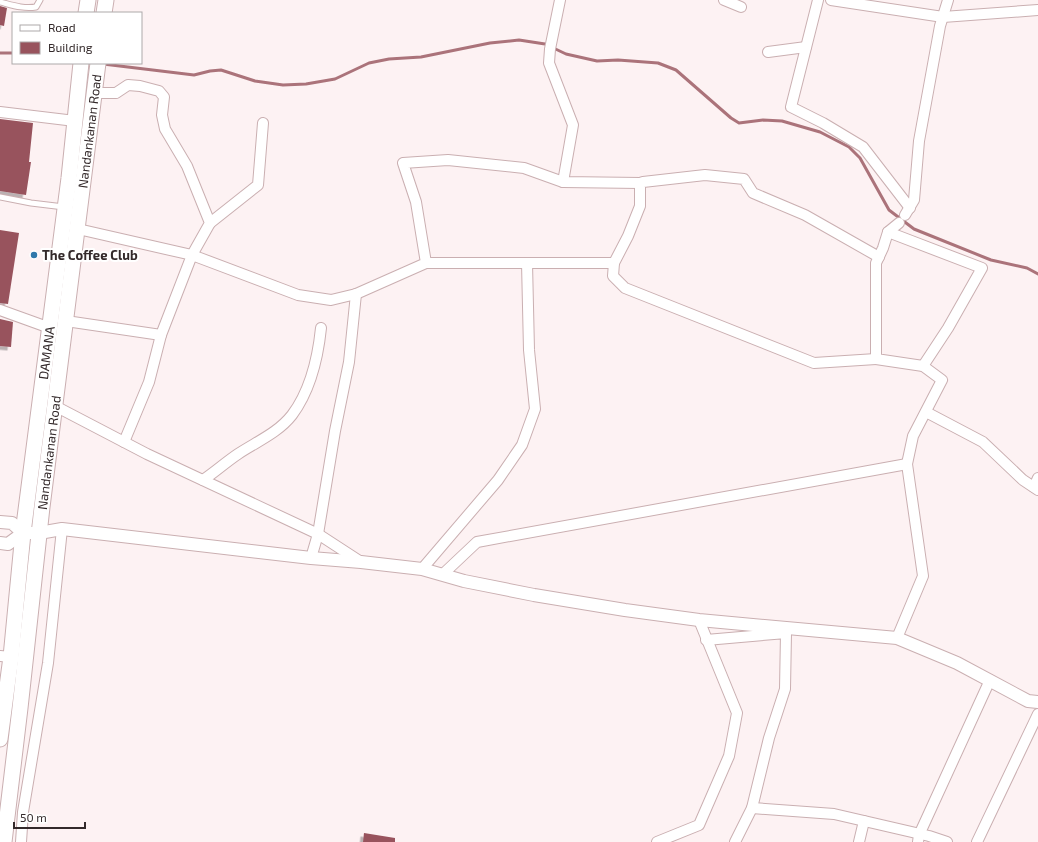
<svg xmlns="http://www.w3.org/2000/svg" width="1038" height="842" font-family="'Exo 2',sans-serif">
<defs>
<filter id="shadow"><feDropShadow dx="-3.5" dy="3.5" stdDeviation="0" flood-color="#0004"/></filter>
</defs>
<rect width="100%" height="100%" fill="#fdf2f3"/>
<g fill="none" stroke-linecap="round" stroke-linejoin="round">
<g stroke="#ab737a" stroke-width="3">
<path d="M0 53H13"/>
<path d="M103 64 194 75 210 71 221 70 255 81 283 85 306 84 335 79 369 63 389 59 421 57 490 43 519 40 545 44 566 54 597 61 618 60 658 63 676 70 731 118 739 123 763 120 782 121 820 132 849 147 860 158 889 210 914 229 991 260 1027 268 1038 274"/>
</g>
</g>
<g fill="#98535d" filter="url(#shadow)">
<path d="M0 6 7 8 4 26 0 25Z"/>
<path d="M0 119 33 123 29 162H31L26 195 0 191Z"/>
<path d="M0 230 19 233 8 304 0 303Z"/>
<path d="M0 319 13 322 11 347 0 346Z"/>
<path d="M364 833 395 838V842H363Z"/>
</g>
<g fill="none" stroke-linecap="round" stroke-linejoin="round">
<defs>
<g id="service">
<path d="M0 2C12 5 23 9 36 7L40 0"/>
<path d="M0 197 31 203 64 207"/>
</g>
<g id="minor">
<path d="M560 0 550 49 549 63 573 125 563 182"/>
<path d="M724 0 741 7"/>
<path d="M818 0 791 107 823 123 863 147 910 208"/>
<path d="M831 0 943 17 1038 10"/>
<path d="M768 52 806 47"/>
<path d="M0 112 75 121"/>
<path d="M905 215 914 200 919 141 940 26 948 0"/>
<path d="M210 223 258 185 263 123"/>
<path d="M78 229 192 255 298 295 331 300 356 294 426 263 416 202 403 163 448 160 524 168 563 182 640 183"/>
<path d="M888 232 982 268 948 328 923 366"/>
<path d="M426 263H614"/>
<path d="M0 310 50 328"/>
<path d="M66 321 161 335 192 255 210 223 187 166 165 129 162 115 164 97 159 91 140 86 128 85 116 93H95"/>
<path d="M876 359 814 363 625 288 613 276 614 263 628 236 640 206V183L643 182 705 175 744 179 753 193 805 215 879 257"/>
<path d="M55 406 147 454 318 534 361 562"/>
<path d="M926 412 983 442 1023 480 1038 490"/>
<path d="M124 442 149 382 161 335"/>
<path d="M203 480C215 472 226 462 238 454 256 442 278 433 292 415 310 391 318 357 321 328"/>
<path d="M1034 487 1038 478"/>
<path d="M311 558 318 534 335 431 349 362 356 294"/>
<path d="M422 569 498 480 522 445 535 409 529 350 527 263"/>
<path d="M442 575 477 542 907 464"/>
<path d="M897 638 923 576 907 464 913 436 942 380 923 366 876 359V263L883 248 888 232 899 223"/>
<path d="M706 640 786 633 785 689 769 738 752 808 735 842"/>
<path d="M0 656 11 657"/>
<path d="M752 808 834 814 929 836 947 842"/>
<path d="M21 842 23 812 48 663 62 529"/>
<path d="M657 842 699 825 729 756 737 713 699 620"/>
<path d="M859 842 864 821"/>
<path d="M918 842 919 835 990 680"/>
<path d="M977 842 1038 714"/>
</g>
<g id="tertiary">
<path d="M0 522 12 523 23 533"/>
<path d="M0 543 8 544 23 533H39L62 529 311 558 361 562 422 569 464 581 534 595 625 610 699 620 897 638 957 663 1028 701 1038 702"/>
</g>
<g id="primary">
<path d="M86 13 88 0"/>
<path d="M104 13 106 0"/>
<path id="s1" d="M0 739 11 657 23 533 69 178 81 63"/>
<path id="s2" d="M4 842 20 708 42 507 98 63"/>
</g>
</defs>
<use href="#service" stroke="#caafb1" stroke-width="7"/>
<use href="#minor" stroke="#caafb1" stroke-width="12"/>
<use href="#tertiary" stroke="#caafb1" stroke-width="14"/>
<use href="#primary" stroke="#caafb1" stroke-width="17"/>
<use href="#service" stroke="#fff" stroke-width="5"/>
<use href="#minor" stroke="#fff" stroke-width="10"/>
<use href="#tertiary" stroke="#fff" stroke-width="12"/>
<use href="#primary" stroke="#fff" stroke-width="15"/>
</g>
<circle fill="#2e78ab" stroke="#fff" stroke-width="1.5" cx="34" cy="255" r="4"/>
<g text-anchor="middle" dominant-baseline="central" stroke-width="4" stroke-linejoin="round" paint-order="stroke">
<g font-size="13" fill="#33292a" stroke="#fff">
<text stroke="none"><textPath href="#s2" startOffset="716">Nandankanan Road</textPath></text>
<text stroke="none"><textPath href="#s1" startOffset="389">DAMANA</textPath></text>
<text stroke="none"><textPath href="#s2" startOffset="392">Nandankanan Road</textPath></text>
</g>
<g font-size="13" font-weight="bold" fill="#33292a" stroke="#fff" text-anchor="start">
<text x="42" y="255">The Coffee Club</text>
</g>
</g>
<rect x="12" y="12" width="130" height="52" fill="#ffffff" stroke="#ada9aa"/>
<rect x="20" y="25" width="20" height="6" fill="#ffffff" stroke="#ada9aa"/>
<text x="48" y="32" font-size="12" fill="#33292a">Road</text>
<rect x="20" y="42" width="20" height="12" fill="#98535d" stroke="#ada9aa"/>
<text x="48" y="52" font-size="12" fill="#33292a">Building</text>
<path d="M14 822v6h71v-6" fill="none" stroke="#33292a" stroke-width="2"/>
<text x="20" y="822" font-size="12" fill="#33292a" stroke="#ffffff" stroke-width="3" paint-order="stroke">50 m</text>
</svg>
